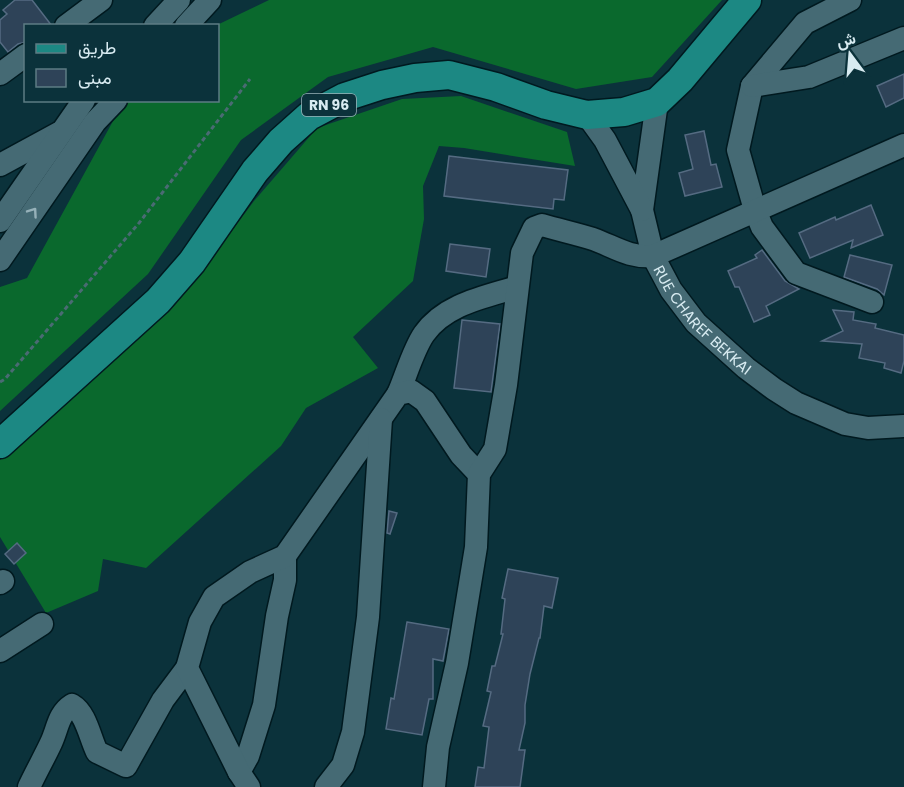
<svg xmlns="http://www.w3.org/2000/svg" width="904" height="787" font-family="Poppins,Vazirmatn,sans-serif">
<rect width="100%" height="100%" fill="#0b323b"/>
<g fill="#0a692d">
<path d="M269 0H722L652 77 576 89 433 47 328 77 241 140 148 274 0 411V287L27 278 124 101 218 100 217 25Z"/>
<path d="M461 96 567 132 575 166 464 148 439 146 423 186 424 219 413 281 353 337 378 368 306 408 281 446 146 568 103 559 98 591 46 613 0 537V460L186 292 254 201 317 128 402 99Z"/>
</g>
<g fill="#2e4358" stroke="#556b82" stroke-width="1.5">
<path d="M15 0H32L52 26H26V42L18 44 8 52 0 42V20L7 14 3 10Z"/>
<path d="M904 74V98L886 107 877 86Z"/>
<path d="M704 131 711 165 716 164 722 187 685 196 679 173 693 169 685 135Z"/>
<path d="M449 156 568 170 564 200 554 199 553 209 444 196Z"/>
<path d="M871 205 883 235 851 248 853 240 810 258 799 233 835 217 836 220Z"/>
<path d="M450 244 490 249 486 277 446 271Z"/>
<path d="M762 250 785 281 799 289 766 306 770 315 754 322 739 287H735L728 271 757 258 755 255Z"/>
<path d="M850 255 892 265 884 295 877 289 844 277Z"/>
<path d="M833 310 854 312 853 320 876 324 875 328 904 335V361L901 373 884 368 885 363 859 358 862 344 822 341 843 331Z"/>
<path d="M462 320 500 324 491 392 454 388Z"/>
<path d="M389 511 397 513 390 534 387 533Z"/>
<path d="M17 543 26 553 14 564 5 554Z"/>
<path d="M508 569 558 578 552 608 544 606 540 638H539L530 674 525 705V723L519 750H525L520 787H475L478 767 484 768 489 727 483 726 491 692 487 691 492 666H495L503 634H501L505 599 502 598Z"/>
<path d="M407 622 449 629 443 661 433 659V699H429L422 735 386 729 391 698 394 699Z"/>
</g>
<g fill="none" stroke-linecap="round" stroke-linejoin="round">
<defs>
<g id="minor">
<path d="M850 0 805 23 752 86 738 150 755 210 762 227 796 273 872 302"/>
<path d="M66 26 101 0"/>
<path d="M155 26 179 0"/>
<path d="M186 26 210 0"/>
<path d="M0 74 26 55"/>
<path d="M752 86 809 77 904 38"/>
<path id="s1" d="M657 102 642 210 653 256 671 290 696 323 746 368 774 389 796 403 845 424 868 428 904 426"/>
<path d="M587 115 605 140 642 210"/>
<path d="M0 165 59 133"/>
<path d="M0 221 84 100"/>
<path d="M0 260 95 122 116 100"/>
<path d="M398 394C406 376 413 350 424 334 445 304 485 297 517 287"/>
<path d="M0 583 3 581"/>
<path d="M0 651 42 624"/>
<path d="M239 772 248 756 264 705 277 616 285 580V556"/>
<path d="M29 787C36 772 44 758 51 743 58 728 58 714 72 705 86 713 90 738 97 752L126 766 163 700 187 668"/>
<path d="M249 787 239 772 187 668 200 622 214 597 250 572 285 556 398 394 411 391 425 401 461 455 479 474"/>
<path d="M326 787 343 765 353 732 368 617 381 419"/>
<path d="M434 787 438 747 457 663 476 547 479 474 495 449 506 385 522 253 534 228 542 225C559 230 577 234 593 239 615 247 629 258 653 256L904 145"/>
</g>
<path id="major" d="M0 444 158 301 192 262 255 171 281 141 309 116 345 97 382 85 415 78 449 75 496 87 546 105 587 115 624 112 657 102 680 80 747 0"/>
</defs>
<use href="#minor" stroke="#00191f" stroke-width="25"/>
<use href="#major" stroke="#00191f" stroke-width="31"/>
<path stroke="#4a6b73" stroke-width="3" stroke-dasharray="4.5 3" stroke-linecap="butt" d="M0 382 5 379 139 223 250 79"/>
<use href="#minor" stroke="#456a74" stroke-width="22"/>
<use href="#major" stroke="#1c8883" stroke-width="28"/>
</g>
<defs><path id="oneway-chevron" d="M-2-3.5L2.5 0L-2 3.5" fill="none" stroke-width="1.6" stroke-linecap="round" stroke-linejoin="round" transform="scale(1.5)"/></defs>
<use stroke="#96b1b9" href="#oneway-chevron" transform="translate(33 212) rotate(-55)"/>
<g text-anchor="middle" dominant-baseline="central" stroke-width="6" stroke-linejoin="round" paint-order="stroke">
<rect fill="#0b323b" stroke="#9ab4ba" stroke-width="1.5" x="302" y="94" width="54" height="22" rx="4.5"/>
<g font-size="14" font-weight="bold" fill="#d8ebf1">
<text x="329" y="105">RN 96</text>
</g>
<g font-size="15" fill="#d8ebf1" stroke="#0b323b">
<text stroke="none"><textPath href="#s1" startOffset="238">RUE CHAREF BEKKAI</textPath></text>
</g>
</g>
<rect x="24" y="24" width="195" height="78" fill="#0b323b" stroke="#5d7c84" stroke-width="1.5"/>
<rect x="36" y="44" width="30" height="9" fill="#1c8883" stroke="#5d7c84" stroke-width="1.5"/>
<text x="78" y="54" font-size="18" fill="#d8ebf1">طريق</text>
<rect x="36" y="69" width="30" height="18" fill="#2e4358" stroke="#5d7c84" stroke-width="1.5"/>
<text x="78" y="84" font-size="18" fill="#d8ebf1">مبنى</text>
<g transform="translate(850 54) rotate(344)" stroke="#0b323b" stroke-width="4.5" paint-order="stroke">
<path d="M0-4.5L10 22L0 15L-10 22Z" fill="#d8ebf1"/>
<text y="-9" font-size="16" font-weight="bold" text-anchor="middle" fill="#d8ebf1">ش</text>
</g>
</svg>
